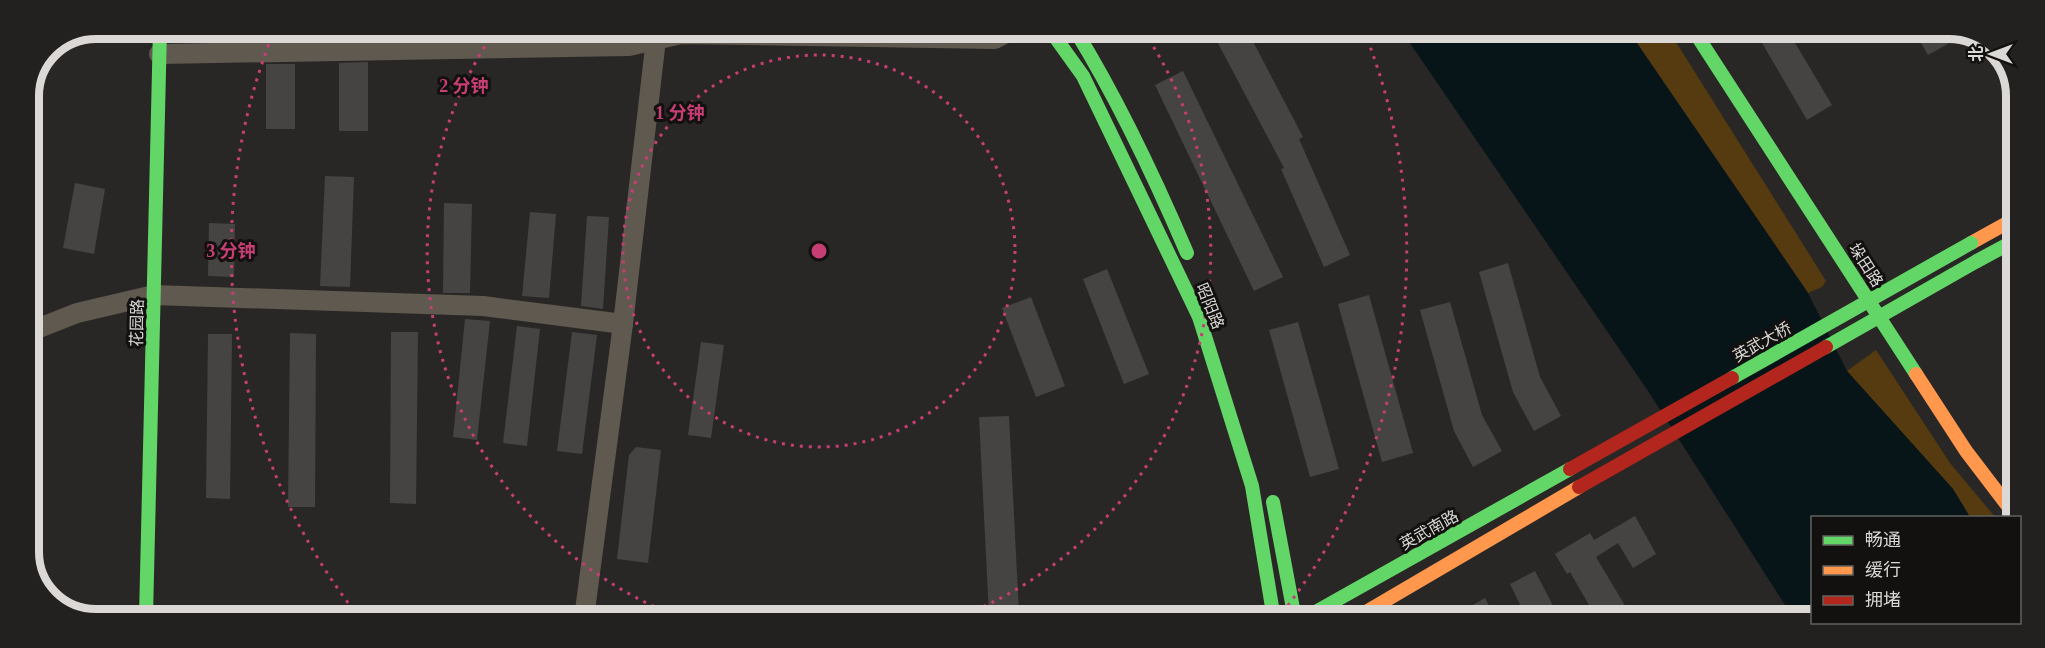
<svg xmlns="http://www.w3.org/2000/svg" width="2045" height="648" font-family="'Times New Roman','Noto Sans SC',serif">
<rect width="100%" height="100%" fill="#292725"/>
<g fill="#553b0f">
<path d="M1628 30 1669 31 1826 281 1822 287 1808 293Z"/>
<path d="M1876 350 1950 463 1995 517H1970L1953 489 1847 371Z"/>
</g>
<path fill="#071418" d="M1401 30H1628L1808 293 1847 371 1953 489 1970 517 1812 518V619H1794L1648 391Z"/>
<g fill="#464442">
<path d="M1211 30H1247L1303 137 1299 139 1350 255 1324 267 1281 169 1284 168Z"/>
<path d="M1755 31H1788L1832 105 1807 120Z"/>
<path d="M1914 31H1949L1955 40 1928 55Z"/>
<path d="M368 62V131H339V63Z"/>
<rect x="266" y="64" width="29" height="65"/>
<path d="M1183 71 1283 277 1254 291 1155 85Z"/>
<path d="M325 176 354 177 350 287 320 286Z"/>
<path d="M75 183 105 189 94 254 63 248Z"/>
<path d="M444 203 472 204 470 293H443Z"/>
<path d="M530 212 556 214 549 298 522 296Z"/>
<path d="M587 216 609 217 603 309 581 306Z"/>
<path d="M209 223 235 224 234 277 208 276Z"/>
<path d="M1508 263 1540 377 1561 416 1534 431 1513 392 1479 272Z"/>
<path d="M1107 269 1149 374 1124 384 1083 279Z"/>
<path d="M1369 295 1413 453 1382 462 1338 304Z"/>
<path d="M1031 297 1065 386 1036 397 1002 308Z"/>
<path d="M1450 302 1482 415 1502 451 1473 467 1454 431 1420 310Z"/>
<path d="M465 319 490 321 477 440 453 437Z"/>
<path d="M1298 322 1339 469 1310 477 1269 330Z"/>
<path d="M517 326 540 329 527 446 503 443Z"/>
<path d="M391 332H418L416 504 390 503Z"/>
<path d="M572 332 597 335 582 454 557 451Z"/>
<path d="M290 333 316 334 315 507H288Z"/>
<path d="M208 334H232L230 499 206 498Z"/>
<path d="M701 342 724 345 711 438 688 435Z"/>
<path d="M1009 416 1019 614 989 615 979 417Z"/>
<path d="M636 447 661 450 648 563 617 559 629 455Z"/>
<path d="M1635 516 1656 554 1633 568 1618 543 1596 557 1633 619H1597L1570 572 1567 574 1555 554 1590 533 1594 540Z"/>
<path d="M1535 571 1560 619H1527L1510 584Z"/>
<path d="M1485 598 1496 619H1448Z"/>
</g>
<g fill="none" stroke-linecap="round" stroke-linejoin="round">
<g stroke="#605950" stroke-width="20">
<path d="M159 54 629 46 681 34 995 39 1012 30"/>
<path d="M29 332 77 313 154 295 483 306 623 324"/>
<path d="M584 618 623 324 656 39"/>
</g>
<g stroke="#63d668" stroke-width="14">
<path d="M1050 30 1083 76 1199 317 1252 486 1274 619"/>
<path d="M1075 30C1119 101 1154 176 1187 253"/>
<path d="M1694 31 1916 374"/>
<path d="M1977 261 2016 240"/>
<path d="M1273 502 1295 619"/>
<path d="M146 617 160 29"/>
<path d="M1303 619 1570 469"/>
</g>
<g stroke="#ff974d" stroke-width="14">
<path d="M1971 243 2016 218"/>
<path d="M1916 374 1966 451 2014 514"/>
<path d="M1354 619 1579 487"/>
</g>
<g stroke="#63d668" stroke-width="14">
<path d="M1826 347 1977 261"/>
<path d="M1732 378 1971 243"/>
</g>
<g stroke="#b3261e" stroke-width="14">
<path d="M1570 469 1732 378"/>
<path d="M1579 487 1826 347"/>
</g>
</g>
<g fill="none" stroke="#c73e74" stroke-width="3" stroke-dasharray="3 6">
<circle cx="819" cy="251" r="196"/>
<path d="M679 617A392 392 0 0 1 494 32M1144 32A392 392 0 0 1 956 618"/>
<path d="M359 617A588 588 0 0 1 274 31M1364 31A588 588 0 0 1 1279 617"/>
</g>
<g text-anchor="middle" dominant-baseline="central" stroke-width="6" stroke-linejoin="round" paint-order="stroke">
<g font-size="16" fill="#dbd8d6" stroke="#12110f">
<text transform="translate(1866 265) rotate(57)">垛田路</text>
<text transform="translate(1210 306) rotate(68)">昭阳路</text>
<text transform="translate(137 323) rotate(-89)">花园路</text>
<text transform="translate(1762 342) rotate(-29)">英武大桥</text>
<text transform="translate(1429 530) rotate(-29)">英武南路</text>
</g>
</g>
<path d="M0 0H2045V648H0ZM96 39H1949A57 57 0 0 1 2006 96V552A57 57 0 0 1 1949 609H96A57 57 0 0 1 39 552V96A57 57 0 0 1 96 39Z" fill="#22211f" fill-rule="evenodd"/>
<path fill="none" stroke="#dbd8d6" stroke-width="8" d="M96 39H1949A57 57 0 0 1 2006 96V552A57 57 0 0 1 1949 609H96A57 57 0 0 1 39 552V96A57 57 0 0 1 96 39Z"/>
<circle cx="819" cy="251" r="9" fill="#c73e74" stroke="#12110f" stroke-width="3"/>
<g font-size="18" text-anchor="middle" font-weight="bold" fill="#c73e74" stroke="#12110f" stroke-width="6" stroke-linejoin="round" paint-order="stroke">
<text x="464" y="92">2 分钟</text>
<text x="680" y="119">1 分钟</text>
<text x="231" y="257">3 分钟</text>
</g>
<rect x="1811" y="516" width="210" height="108" fill="#12110f" stroke="#62615f" stroke-width="1.5"/>
<rect x="1823" y="536" width="30" height="9" fill="#63d668" stroke="#62615f" stroke-width="1.5"/>
<text x="1865" y="546" font-size="18" fill="#dbd8d6">畅通</text>
<rect x="1823" y="566" width="30" height="9" fill="#ff974d" stroke="#62615f" stroke-width="1.5"/>
<text x="1865" y="576" font-size="18" fill="#dbd8d6">缓行</text>
<rect x="1823" y="596" width="30" height="9" fill="#b3261e" stroke="#62615f" stroke-width="1.5"/>
<text x="1865" y="606" font-size="18" fill="#dbd8d6">拥堵</text>
<g transform="translate(1991 54) rotate(270)" stroke="#12110f" stroke-width="4.5" paint-order="stroke">
<path d="M0-4.5L10 22L0 15L-10 22Z" fill="#dbd8d6"/>
<text y="-9" font-size="16" font-weight="bold" text-anchor="middle" fill="#dbd8d6">北</text>
</g>
</svg>
